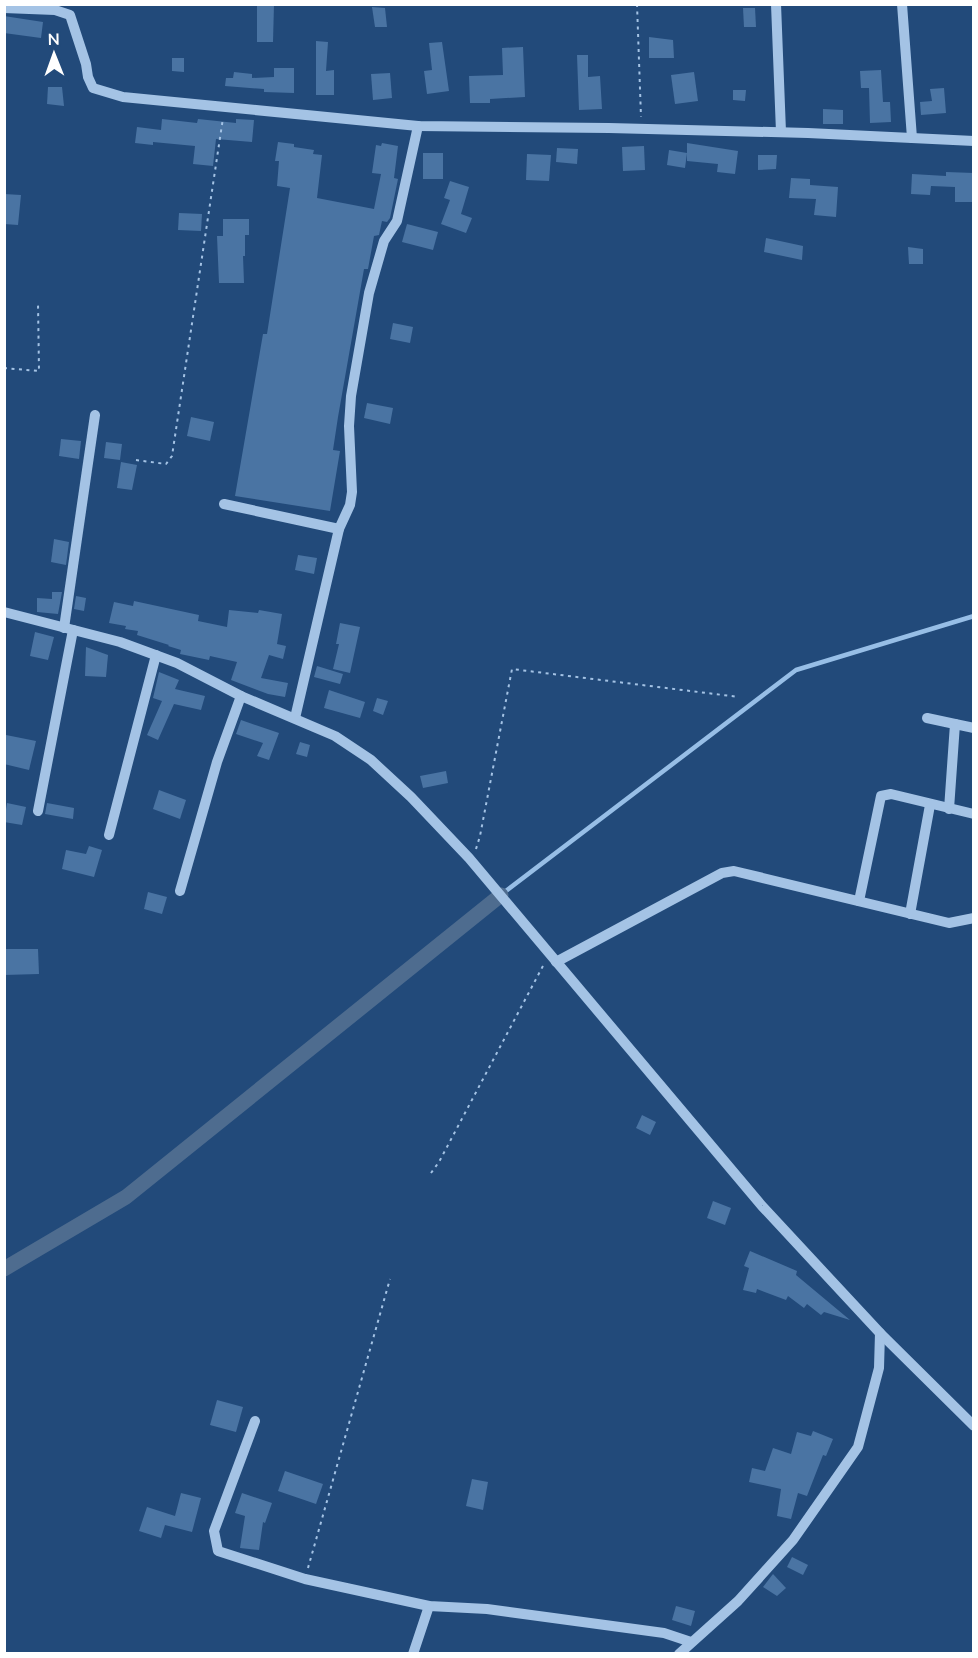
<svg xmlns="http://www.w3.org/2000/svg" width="978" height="1658" font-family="Mulish,sans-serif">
<rect width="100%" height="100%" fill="#224a7a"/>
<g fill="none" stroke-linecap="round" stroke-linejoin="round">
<path stroke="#97bee6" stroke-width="4.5" d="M502 894 796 670 974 616"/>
<path stroke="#4e6c8f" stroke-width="15" d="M4 1269 126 1197 501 895"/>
</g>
<g fill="#4a74a3">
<path d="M257 4H274L273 42H257Z"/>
<path d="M372 7 385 8 387 27H375Z"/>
<path d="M743 8H755L756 27H744Z"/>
<path d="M4 16 43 22 41 38 4 33Z"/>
<path d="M649 37 673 40 674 58H649Z"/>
<path d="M316 41 328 42 326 71 334 70V95H316Z"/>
<path d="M442 42 449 91 427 94 424 71 432 70 429 43Z"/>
<path d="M523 47 525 97 490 99V103H470L469 76 503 75 502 48Z"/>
<path d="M577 55H588V77L600 76 602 109 579 110Z"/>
<path d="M172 58H184V72L172 71Z"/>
<path d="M274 68H294V93L264 92V89L225 86 226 78H233L234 72 252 74V78L274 77Z"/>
<path d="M881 70 883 102H890L891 122 870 123 869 88H861L860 71Z"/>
<path d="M694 72 698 101 675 104 671 75Z"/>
<path d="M390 73 392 98 373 100 371 74Z"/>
<path d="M48 87H62L64 106 47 104Z"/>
<path d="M944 88 946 113 921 115 920 102 932 101 930 89Z"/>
<path d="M733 90H746L745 101 733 100Z"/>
<path d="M823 109 843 110V124H823Z"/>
<path d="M162 119 197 123 198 119 236 123V119L254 120 252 142 216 139 213 166 193 164 195 146 153 142V145L135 143 137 127 161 130Z"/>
<path d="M278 142 294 144V147L314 150 313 154 322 155 317 198 374 209 381 174 372 173 376 145 381 146 382 143 398 146 394 178 398 179 390 218 387 222 382 221 379 235 374 236 368 269H364L338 417 333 450 340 451 330 511 235 496 263 334H267L290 188 277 186 279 161H275Z"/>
<path d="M687 143 738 151 735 174 717 172 718 164 687 161Z"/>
<path d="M644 146 645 170 623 171 622 147Z"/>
<path d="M557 148 578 149 577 164 556 162Z"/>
<path d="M669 150 687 153 685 168 667 165Z"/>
<rect x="423" y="153" width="20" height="26"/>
<path d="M527 154 551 155 549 181 526 180Z"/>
<path d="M758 155H777L776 169 758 170Z"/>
<path d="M946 172 974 173V202H955V187L931 186 930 195 911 194 912 174 946 176Z"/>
<path d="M791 178 810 179V185L838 187 836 217 814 215 816 199 789 198Z"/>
<path d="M450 181 469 187 461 214 472 218 466 233 441 224 450 200 444 198Z"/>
<path d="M4 194 21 195 18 225 4 224Z"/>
<path d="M179 213 202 214 201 231 178 230Z"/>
<path d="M223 219H249V235H245V256H243L244 283H219L217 236H223Z"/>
<path d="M407 224 438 232 433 250 402 242Z"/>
<path d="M766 238 803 246 802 260 764 252Z"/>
<path d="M908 247 923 249V264H909Z"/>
<path d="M393 323 413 327 410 343 390 339Z"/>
<path d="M367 403 393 408 390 424 364 418Z"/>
<path d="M191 417 214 422 210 441 187 436Z"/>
<path d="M61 439 81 441 79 459 59 456Z"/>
<path d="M106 442 122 444 120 460 104 458Z"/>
<path d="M121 462 137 465 132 490 117 488Z"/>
<path d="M54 539 69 542 66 565 51 562Z"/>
<path d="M298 555 317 558 314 574 295 570Z"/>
<path d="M52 592H62L58 614 37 612V598L52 599Z"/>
<path d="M76 596 86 598 84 611 74 609Z"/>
<path d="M134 601 199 615 198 621 227 627 229 610 258 613 259 610 282 614 277 644 286 646 283 659 269 655 261 678 288 683 285 697 268 694 231 680 237 662 210 656 209 660 180 654 181 650 168 646 169 645 137 635 138 631 125 629 126 626 109 623 114 602 133 606Z"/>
<path d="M340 623 360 627 350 673 333 669 339 644H336Z"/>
<path d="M35 632 54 637 48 660 30 656Z"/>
<path d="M86 647 108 655 106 677 85 676Z"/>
<path d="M317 666 343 674 340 684 314 677Z"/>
<path d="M159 672 179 680 175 689 205 696 201 710 174 704 158 740 147 735 162 701 153 698Z"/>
<path d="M329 690 365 702 360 718 324 708Z"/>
<path d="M377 698 388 701 383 715 373 711Z"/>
<path d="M241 720 279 733 269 760 257 756 263 743 236 734Z"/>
<path d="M6 735 36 741 29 770 4 764Z"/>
<path d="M300 742 310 745 307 757 296 754Z"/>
<path d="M446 771 448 783 423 788 420 776Z"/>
<path d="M159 790 186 800 180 819 153 809Z"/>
<path d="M7 803 26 807 22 825 4 822Z"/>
<path d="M47 803 74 808 73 819 45 814Z"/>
<path d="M89 846 102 850 94 877 62 869 66 850 86 854Z"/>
<path d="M148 892 167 897 162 914 144 909Z"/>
<path d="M4 949H38L39 974 4 975Z"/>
<path d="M642 1115 656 1122 650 1135 636 1128Z"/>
<path d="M713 1201 731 1208 725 1225 707 1218Z"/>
<path d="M750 1251 797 1271 796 1275 850 1320 824 1312 821 1315 807 1304 804 1308 788 1296 786 1300 757 1289 756 1293 743 1290 749 1268 744 1266Z"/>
<path d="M217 1400 243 1407 236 1432 210 1425Z"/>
<path d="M813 1431 833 1439 826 1456 823 1455 807 1496 798 1493 791 1519 777 1516 781 1489 749 1482 752 1468 765 1471 773 1448 791 1454 797 1432 811 1436Z"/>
<path d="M285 1471 323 1484 316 1504 278 1491Z"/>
<path d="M472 1479 488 1482 483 1510 466 1506Z"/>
<path d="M181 1493 201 1498 192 1532 165 1525 161 1538 139 1531 147 1507 175 1516Z"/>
<path d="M242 1493 272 1503 265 1523 263 1522 259 1550 240 1548 245 1516 235 1513Z"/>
<path d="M792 1557 808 1565 803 1575 787 1567Z"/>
<path d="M773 1574 786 1588 777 1596 763 1587Z"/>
<path d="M676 1606 695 1611 691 1626 672 1620Z"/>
</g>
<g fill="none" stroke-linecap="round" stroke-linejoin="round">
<g stroke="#a4c3e5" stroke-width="2" stroke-dasharray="3 4.5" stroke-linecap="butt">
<path d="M637 4 641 117"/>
<path d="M4 368 39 371 38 303"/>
<path d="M136 460 166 464 172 456 223 118"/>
<path d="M476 849 480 836 512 669 739 697"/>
<path d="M431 1173 439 1162 544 964"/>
<path d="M308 1568 390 1279"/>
</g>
<g stroke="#a4c3e5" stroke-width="10">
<path d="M776 4 781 132"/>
<path d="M902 4 912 138"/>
<path d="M4 8 55 10 70 15 86 64 88 77 93 88 123 97 418 126 609 128 808 133 974 141"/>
<path d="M224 504 339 529"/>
<path d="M4 612 120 642 177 663 241 696 335 736 371 760 411 797 469 858 762 1206 880 1333 974 1426"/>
<path d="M64 628 95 415"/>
<path d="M295 718 339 529 350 505 352 492 349 426 351 396 369 293 384 241 397 221 418 126"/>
<path d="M927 718 955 724"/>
<path d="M949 809 955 724 974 728"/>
<path d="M38 811 73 630"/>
<path d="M109 835 156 655"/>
<path d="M180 891 217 762 241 696"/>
<path d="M859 901 881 796 891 794 974 814"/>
<path d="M910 914 930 805"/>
<path d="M556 962 722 873 734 871 949 923 974 918"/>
<path d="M255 1421 214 1531 218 1551 305 1579 429 1606 487 1609 664 1633 691 1642"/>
<path d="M413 1654 429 1606"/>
<path d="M679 1654 738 1601 793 1540 858 1447 879 1368 880 1333"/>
</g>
</g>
<rect width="978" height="1658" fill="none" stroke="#ffffff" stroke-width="12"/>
<g transform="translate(54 54) rotate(359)" stroke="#224a7a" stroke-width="4.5" paint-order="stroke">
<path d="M0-4.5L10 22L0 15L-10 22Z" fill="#ffffff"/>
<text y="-9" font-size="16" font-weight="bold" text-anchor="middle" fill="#ffffff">N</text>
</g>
</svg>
